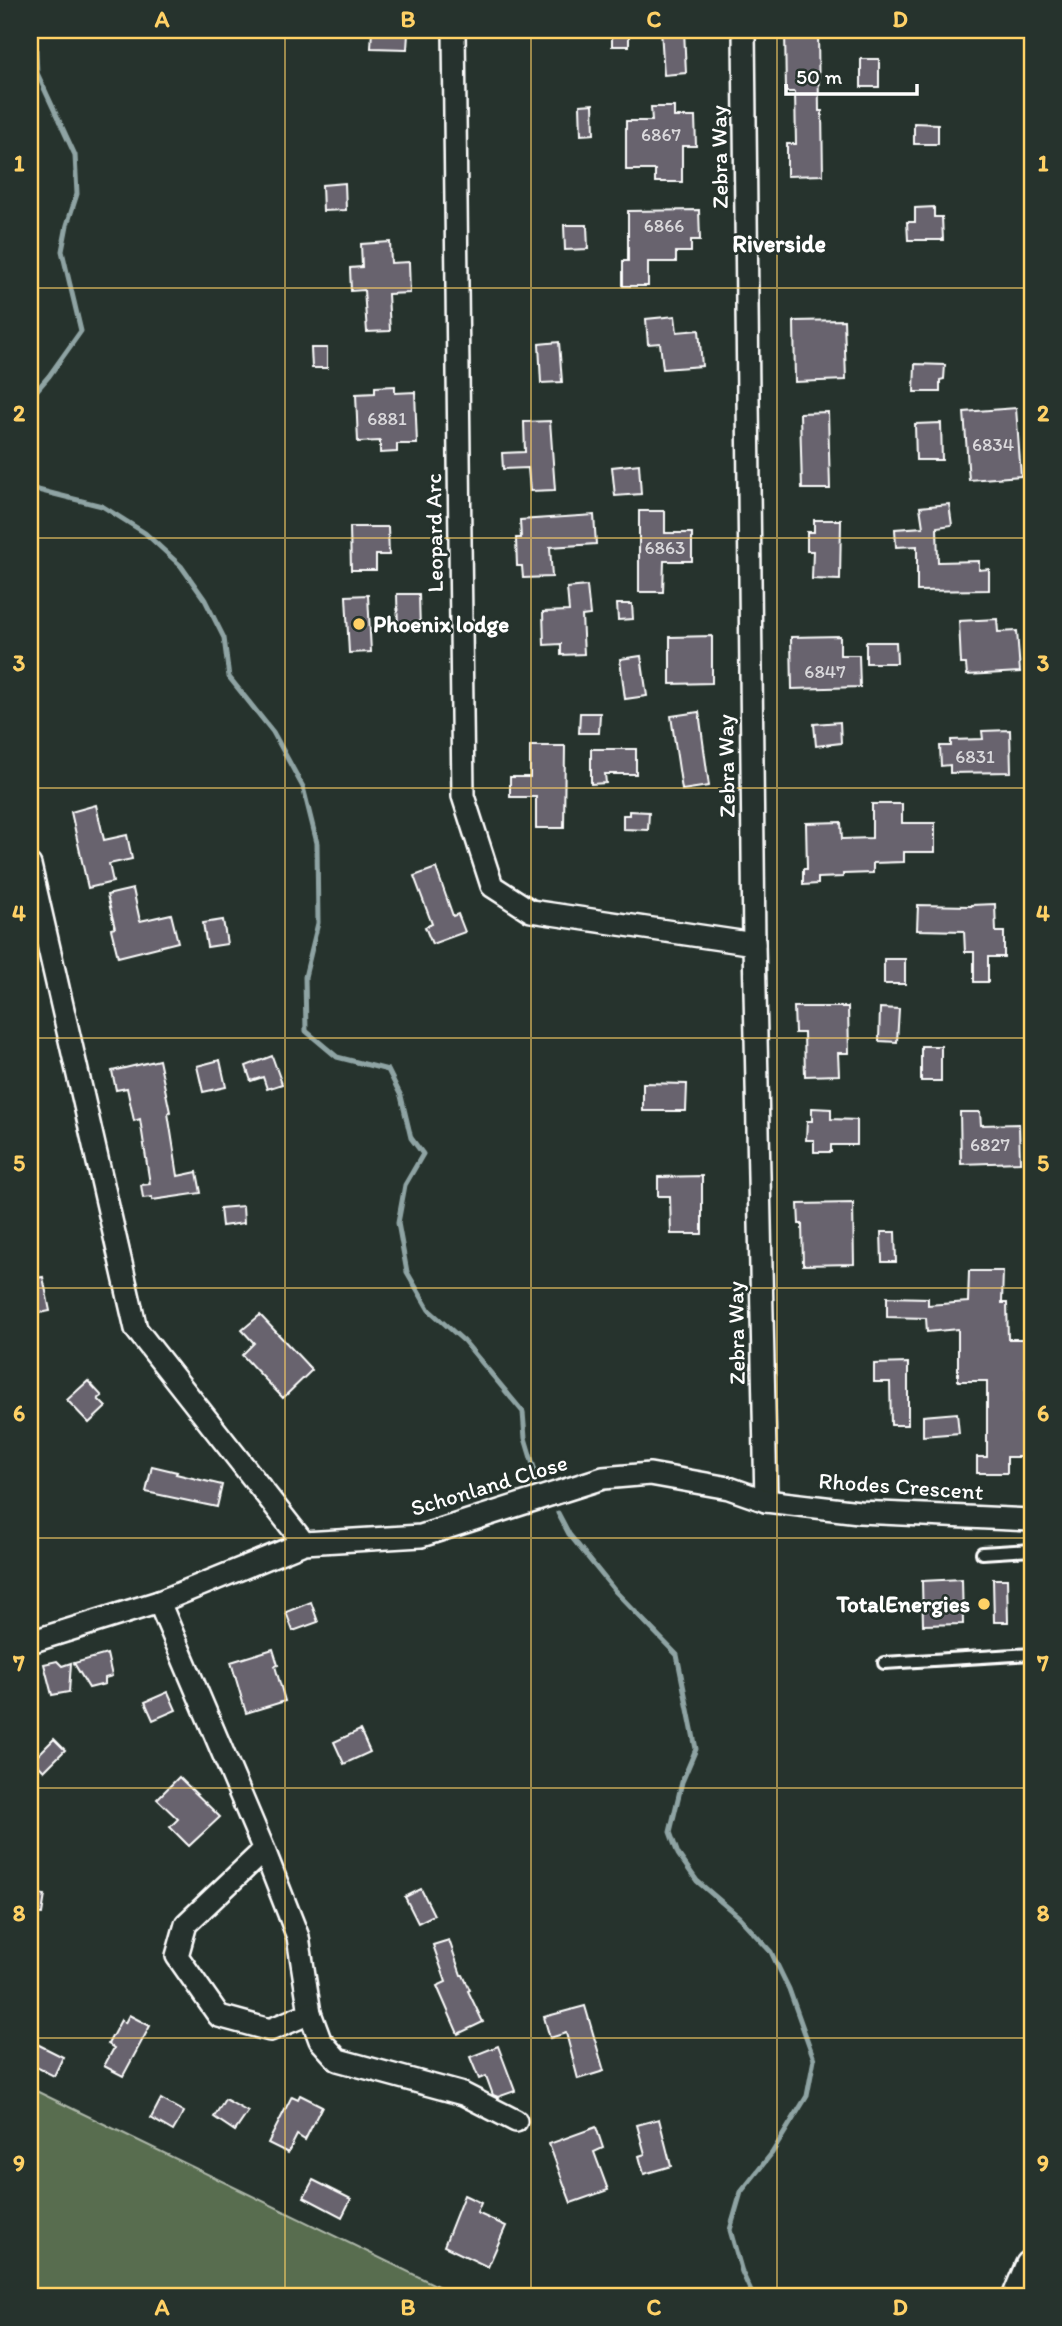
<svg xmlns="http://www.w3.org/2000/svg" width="1062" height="2326" font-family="Itim,sans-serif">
<rect width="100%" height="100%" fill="#26332d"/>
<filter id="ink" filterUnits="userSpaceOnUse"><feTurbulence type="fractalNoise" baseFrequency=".0143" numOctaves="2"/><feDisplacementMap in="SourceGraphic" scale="14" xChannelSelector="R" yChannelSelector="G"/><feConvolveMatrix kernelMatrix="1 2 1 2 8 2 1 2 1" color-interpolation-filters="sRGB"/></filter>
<g filter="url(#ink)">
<path fill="#586d50" stroke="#acb6a8" stroke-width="2" d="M30 2088 458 2296H30Z"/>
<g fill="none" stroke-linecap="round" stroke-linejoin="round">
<g stroke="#8fa4a4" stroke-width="5">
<path d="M30 398 49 376 81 331 62 251 67 225 77 194 75 155 37 73 35 30"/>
<path d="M30 488 102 506 145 533 181 566 205 600 224 638 229 677 273 732 303 787 317 843 318 923 305 977 306 1031 337 1057 388 1070 401 1096 411 1138 423 1154 405 1185 398 1223 407 1272 429 1310 464 1341 523 1412 525 1438 537 1478"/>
<path d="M558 1513 569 1534 615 1591 677 1655 696 1749 682 1782 670 1832 678 1854 697 1881 739 1917 771 1952 789 1989 814 2059 807 2096 772 2153 741 2192 730 2230 742 2272 753 2296"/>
</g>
</g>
<g fill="#67636e" stroke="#fff" stroke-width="2">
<path d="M372 30H390V33L408 34 407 49 371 48Z"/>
<rect x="612" y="30" width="17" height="16"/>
<path d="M661 30H684L686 73 664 75Z"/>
<path d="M785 30H818L819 111H822L823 175 787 176V144H796L795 92H786Z"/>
<rect x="861" y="59" width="18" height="28"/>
<path d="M593 104 594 134 581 135 580 105Z"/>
<path d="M651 107H674V117H695L696 146H682V182H655V170H626V121H652Z"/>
<path d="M914 123 938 124V144H914Z"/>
<path d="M345 183 346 210 323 211 322 185Z"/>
<path d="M934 207V217H942L943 240H908L907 222H915V208Z"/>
<path d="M699 210 700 240H691V252H676V262H648V286H623V261H628V211Z"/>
<path d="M564 225H587L588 249 565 250Z"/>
<path d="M390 242 391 263 409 262 410 293 388 294 390 331 367 332 364 290 351 291 350 268 362 267 361 244Z"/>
<path d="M675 316 677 332 699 330 702 366 663 369 660 343 648 344 646 319Z"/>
<path d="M844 320 846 380 795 382 794 321Z"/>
<path d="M559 342 562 382 541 383 539 344Z"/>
<path d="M311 348H327V368H312Z"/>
<path d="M915 364 945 365 944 379 940 380V392H914Z"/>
<path d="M395 386V393L415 392 417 444H397V452L380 453V441L358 442 356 394 375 393V387Z"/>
<path d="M1016 408 1021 476 969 480 964 412Z"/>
<path d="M828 412 830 489H802L800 413Z"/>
<path d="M550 421 555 490 530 491 528 468 503 469 502 453 525 452 524 422Z"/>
<path d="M941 423 942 460H916L915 424Z"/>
<path d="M639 464 641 494 615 496 612 467Z"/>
<path d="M949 504 952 525 937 527 938 562 979 561V570L989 569V590L917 591V546L896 547 895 529 923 527 920 507Z"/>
<path d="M639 511H665V533H692V561H664L663 592H639Z"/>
<path d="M594 515 596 544 550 547 552 577 523 578 522 566H517L516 538H521L520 520Z"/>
<path d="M814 520H841L840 580 812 579 813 551H807V532H814Z"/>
<path d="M350 527H388L389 555H376V570H351Z"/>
<path d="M587 586 590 615 582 616 584 654 561 655V644L544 645 543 612 569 611 567 588Z"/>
<path d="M397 594H419L420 630H398Z"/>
<path d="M368 595 371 652 349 653 346 596Z"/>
<path d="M617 604H632L633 619 618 620Z"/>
<path d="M997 619 998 632 1017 631 1020 672 967 675 966 664H961L959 621Z"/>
<path d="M712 636V683L670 684V637Z"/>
<path d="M840 636V655H859L860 687 792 689 791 637Z"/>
<path d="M866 642H896L897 663H866Z"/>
<path d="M641 656 647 696 625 699 620 659Z"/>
<path d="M699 712 709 786 682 790 671 716Z"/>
<path d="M580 713H600L599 733H579Z"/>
<path d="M840 722 841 743 816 746 814 724Z"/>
<path d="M1010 730 1011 772 950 773V765L941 766 940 746H951V740L983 739 982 731Z"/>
<path d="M530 746H565L564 828H536V797H510V777H530Z"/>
<path d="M591 749H636V774H605L606 783 591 784Z"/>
<path d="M872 804H902V823H935V852H904V862L873 863V873L843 874V877L818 878V884L803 885V869H807L806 823 841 822 842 839 872 838Z"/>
<path d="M96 805 104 840 127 835 132 859 109 864 113 882 88 888 71 812Z"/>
<path d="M629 811 649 812 648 830 623 829V815H629Z"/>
<path d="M436 868 453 916 458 914 465 932 432 944 425 927 432 924 414 876Z"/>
<path d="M133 889 140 921 171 914 178 942 118 957 111 929 115 928 107 895Z"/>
<path d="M995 904 996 932H1004V957H988V982H974V952H965L964 931 917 930 918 905 971 906V905Z"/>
<path d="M223 920 227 944 207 947 203 923Z"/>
<rect x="884" y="959" width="21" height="25"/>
<path d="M794 1007H848L849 1053H838L839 1075 805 1076 804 1033H795Z"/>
<path d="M880 1008 899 1009 897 1042 879 1041Z"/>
<rect x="921" y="1046" width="20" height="35"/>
<path d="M272 1056 282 1084 267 1089 263 1077 251 1081 246 1066Z"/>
<path d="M159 1060 170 1112 168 1113 178 1176 197 1172 201 1193 152 1200V1197L143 1198 141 1185 150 1184 140 1119 134 1121 127 1088 116 1090 112 1071Z"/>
<path d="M220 1060 226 1087 203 1092 197 1066Z"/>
<path d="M643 1083 687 1084 686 1111H643Z"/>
<path d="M812 1108 831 1109V1119L857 1120V1145H831V1152H814V1140H806L807 1121H812Z"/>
<path d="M960 1112H980L981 1125 1019 1124 1020 1162 961 1164Z"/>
<path d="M702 1176V1234H671L670 1196H658V1177Z"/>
<path d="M853 1203 854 1264 803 1265 802 1224H799L798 1204Z"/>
<path d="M243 1206 244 1223 222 1226 220 1208Z"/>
<path d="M881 1232H895L896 1262H882Z"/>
<path d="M969 1271H1003L1002 1303H1007L1008 1339H1026L1025 1457H1007V1473H977V1457H987V1381H958V1329L927 1332 926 1318 887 1317V1297L928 1298V1305L968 1302Z"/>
<path d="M43 1277 50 1311 30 1315V1279Z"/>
<path d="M260 1315 312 1370 283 1398 242 1355 254 1343 242 1330Z"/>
<path d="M908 1363V1425H891L890 1382H874V1364Z"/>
<path d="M88 1381 102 1396 98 1399 106 1407 89 1423 67 1400Z"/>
<path d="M957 1413 959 1433 923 1436V1416Z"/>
<path d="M152 1466 177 1472 176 1474 222 1485 217 1507 146 1492Z"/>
<path d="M962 1579 963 1624 923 1625 922 1581Z"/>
<path d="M993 1579H1007L1008 1622H994Z"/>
<path d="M311 1602 318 1622 293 1631 286 1612Z"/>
<path d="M273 1649 278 1665 275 1666 285 1701 246 1713 231 1662Z"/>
<path d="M107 1654 112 1676 105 1678V1684L89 1688 74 1663Z"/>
<path d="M57 1661 62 1666 71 1663 69 1692 52 1695 44 1664Z"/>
<path d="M168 1692 176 1710 153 1720 145 1702Z"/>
<path d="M360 1730 370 1752 344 1764 334 1742Z"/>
<path d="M54 1739 65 1750 44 1771 33 1760Z"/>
<path d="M179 1777 220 1817 189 1846 170 1827 178 1819 157 1799Z"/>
<path d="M421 1889 434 1915 418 1923 405 1897Z"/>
<path d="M30 1893 45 1895 42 1914 30 1913Z"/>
<path d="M449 1940 461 1975H463L470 1990 468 1991 483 2022 458 2034 437 1986 446 1982 433 1945Z"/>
<path d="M585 2006 604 2071 578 2079 566 2033 550 2038 544 2017Z"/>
<path d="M129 2015 150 2026 123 2076 104 2066 114 2048 108 2044 121 2020 125 2023Z"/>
<path d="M37 2044 63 2057 54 2076 30 2064V2058Z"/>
<path d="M498 2046 515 2091 498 2097 493 2095 486 2076 479 2079 470 2057Z"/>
<path d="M300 2095 322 2106 305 2140 297 2135 288 2153 268 2143 292 2096 298 2099Z"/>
<path d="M161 2099 184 2112 173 2131 151 2118Z"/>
<path d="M225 2099 248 2112 235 2131 214 2117Z"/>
<path d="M659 2119 671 2166 644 2174 639 2156 645 2154 637 2125Z"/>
<path d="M596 2127 603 2148 594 2152 608 2190 571 2203 549 2144Z"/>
<path d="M313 2180 351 2199 342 2217 304 2197Z"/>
<path d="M464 2195 481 2203 477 2213 506 2226 488 2267 444 2246Z"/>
</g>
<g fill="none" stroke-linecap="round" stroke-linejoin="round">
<defs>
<g id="service">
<path d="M982 1553 1032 1550"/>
<path d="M884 1663 1032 1654"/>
</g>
<g id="minor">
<path d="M454 30 463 796 492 886 531 911 754 944"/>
<path d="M744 30 754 944 766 1501"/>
<path d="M30 865 136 1329 304 1543"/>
<path d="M159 1602 264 1850 298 1937 310 2013 270 2030 219 2016 177 1956 186 1924 264 1850"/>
<path d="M30 1642 159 1602 304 1543 421 1536 603 1478 650 1474 729 1488 766 1501 859 1512 1032 1520"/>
<path d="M310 2013 320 2040 338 2060 463 2094 516 2121"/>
</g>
<path id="trunk" d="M1020 2296 1032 2267"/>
</defs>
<use href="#service" stroke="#fff" stroke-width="16"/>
<use href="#minor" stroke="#fff" stroke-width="26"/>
<use href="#trunk" stroke="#fff" stroke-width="38"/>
<use href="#service" stroke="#26332d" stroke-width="10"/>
<use href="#minor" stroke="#26332d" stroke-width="21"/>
<use href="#trunk" stroke="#26332d" stroke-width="33"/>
</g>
</g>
<path fill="none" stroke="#ffd166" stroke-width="2" stroke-opacity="0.55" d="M285 30V2296M531 30V2296M777 30V2296M30 288H1032M30 538H1032M30 788H1032M30 1038H1032M30 1288H1032M30 1538H1032M30 1788H1032M30 2038H1032"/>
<g fill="#ffd166" stroke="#26332d" stroke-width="2.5">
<circle cx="359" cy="624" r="7"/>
<circle cx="984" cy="1604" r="7"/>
</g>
<g text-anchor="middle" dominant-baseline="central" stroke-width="5" stroke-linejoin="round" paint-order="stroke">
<g font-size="19" fill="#d9d8db">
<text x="661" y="134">6867</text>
<text x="664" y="225">6866</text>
<text x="387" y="418">6881</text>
<text x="993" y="444">6834</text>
<text x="665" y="547">6863</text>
<text x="825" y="671">6847</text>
<text x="975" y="756">6831</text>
<text x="990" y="1144">6827</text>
</g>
<g font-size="23" fill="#fff" stroke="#26332d">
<text transform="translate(719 157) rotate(-91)">Zebra Way</text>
<text transform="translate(434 533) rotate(-91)">Leopard Arc</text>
<text transform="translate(726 766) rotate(-91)">Zebra Way</text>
<text transform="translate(736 1333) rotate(-91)">Zebra Way</text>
<text transform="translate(489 1485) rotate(-17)">Schonland Close</text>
<text transform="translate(901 1486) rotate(4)">Rhodes Crescent</text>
</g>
<g font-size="23" font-weight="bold" fill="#fff" stroke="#26332d" text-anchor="start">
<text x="373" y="624">Phoenix lodge</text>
<text x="970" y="1604" text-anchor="end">TotalEnergies</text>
</g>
<g font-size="24" font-weight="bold" fill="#fff" stroke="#26332d">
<text x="779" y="243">Riverside</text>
</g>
</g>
<rect width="1062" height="2326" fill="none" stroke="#26332d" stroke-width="77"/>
<path d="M786 84v10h131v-10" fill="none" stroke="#ffffff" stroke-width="3.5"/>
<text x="796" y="84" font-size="21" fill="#ffffff" stroke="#26332d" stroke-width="5" paint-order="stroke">50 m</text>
<rect x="38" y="38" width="986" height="2250" fill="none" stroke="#ffd166" stroke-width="2.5"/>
<g font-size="23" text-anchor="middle" font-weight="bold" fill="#ffd166">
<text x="162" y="27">A</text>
<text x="408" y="27">B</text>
<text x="654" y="27">C</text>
<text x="900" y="27">D</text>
<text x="19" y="171">1</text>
<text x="1043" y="171">1</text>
<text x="19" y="421">2</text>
<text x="1043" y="421">2</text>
<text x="19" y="671">3</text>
<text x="1043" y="671">3</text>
<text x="19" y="921">4</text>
<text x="1043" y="921">4</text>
<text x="19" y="1171">5</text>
<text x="1043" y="1171">5</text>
<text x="19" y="1421">6</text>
<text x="1043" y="1421">6</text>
<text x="19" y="1671">7</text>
<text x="1043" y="1671">7</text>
<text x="19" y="1921">8</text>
<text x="1043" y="1921">8</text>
<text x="19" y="2171">9</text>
<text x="1043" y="2171">9</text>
<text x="162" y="2315">A</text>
<text x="408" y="2315">B</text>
<text x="654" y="2315">C</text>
<text x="900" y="2315">D</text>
</g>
</svg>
